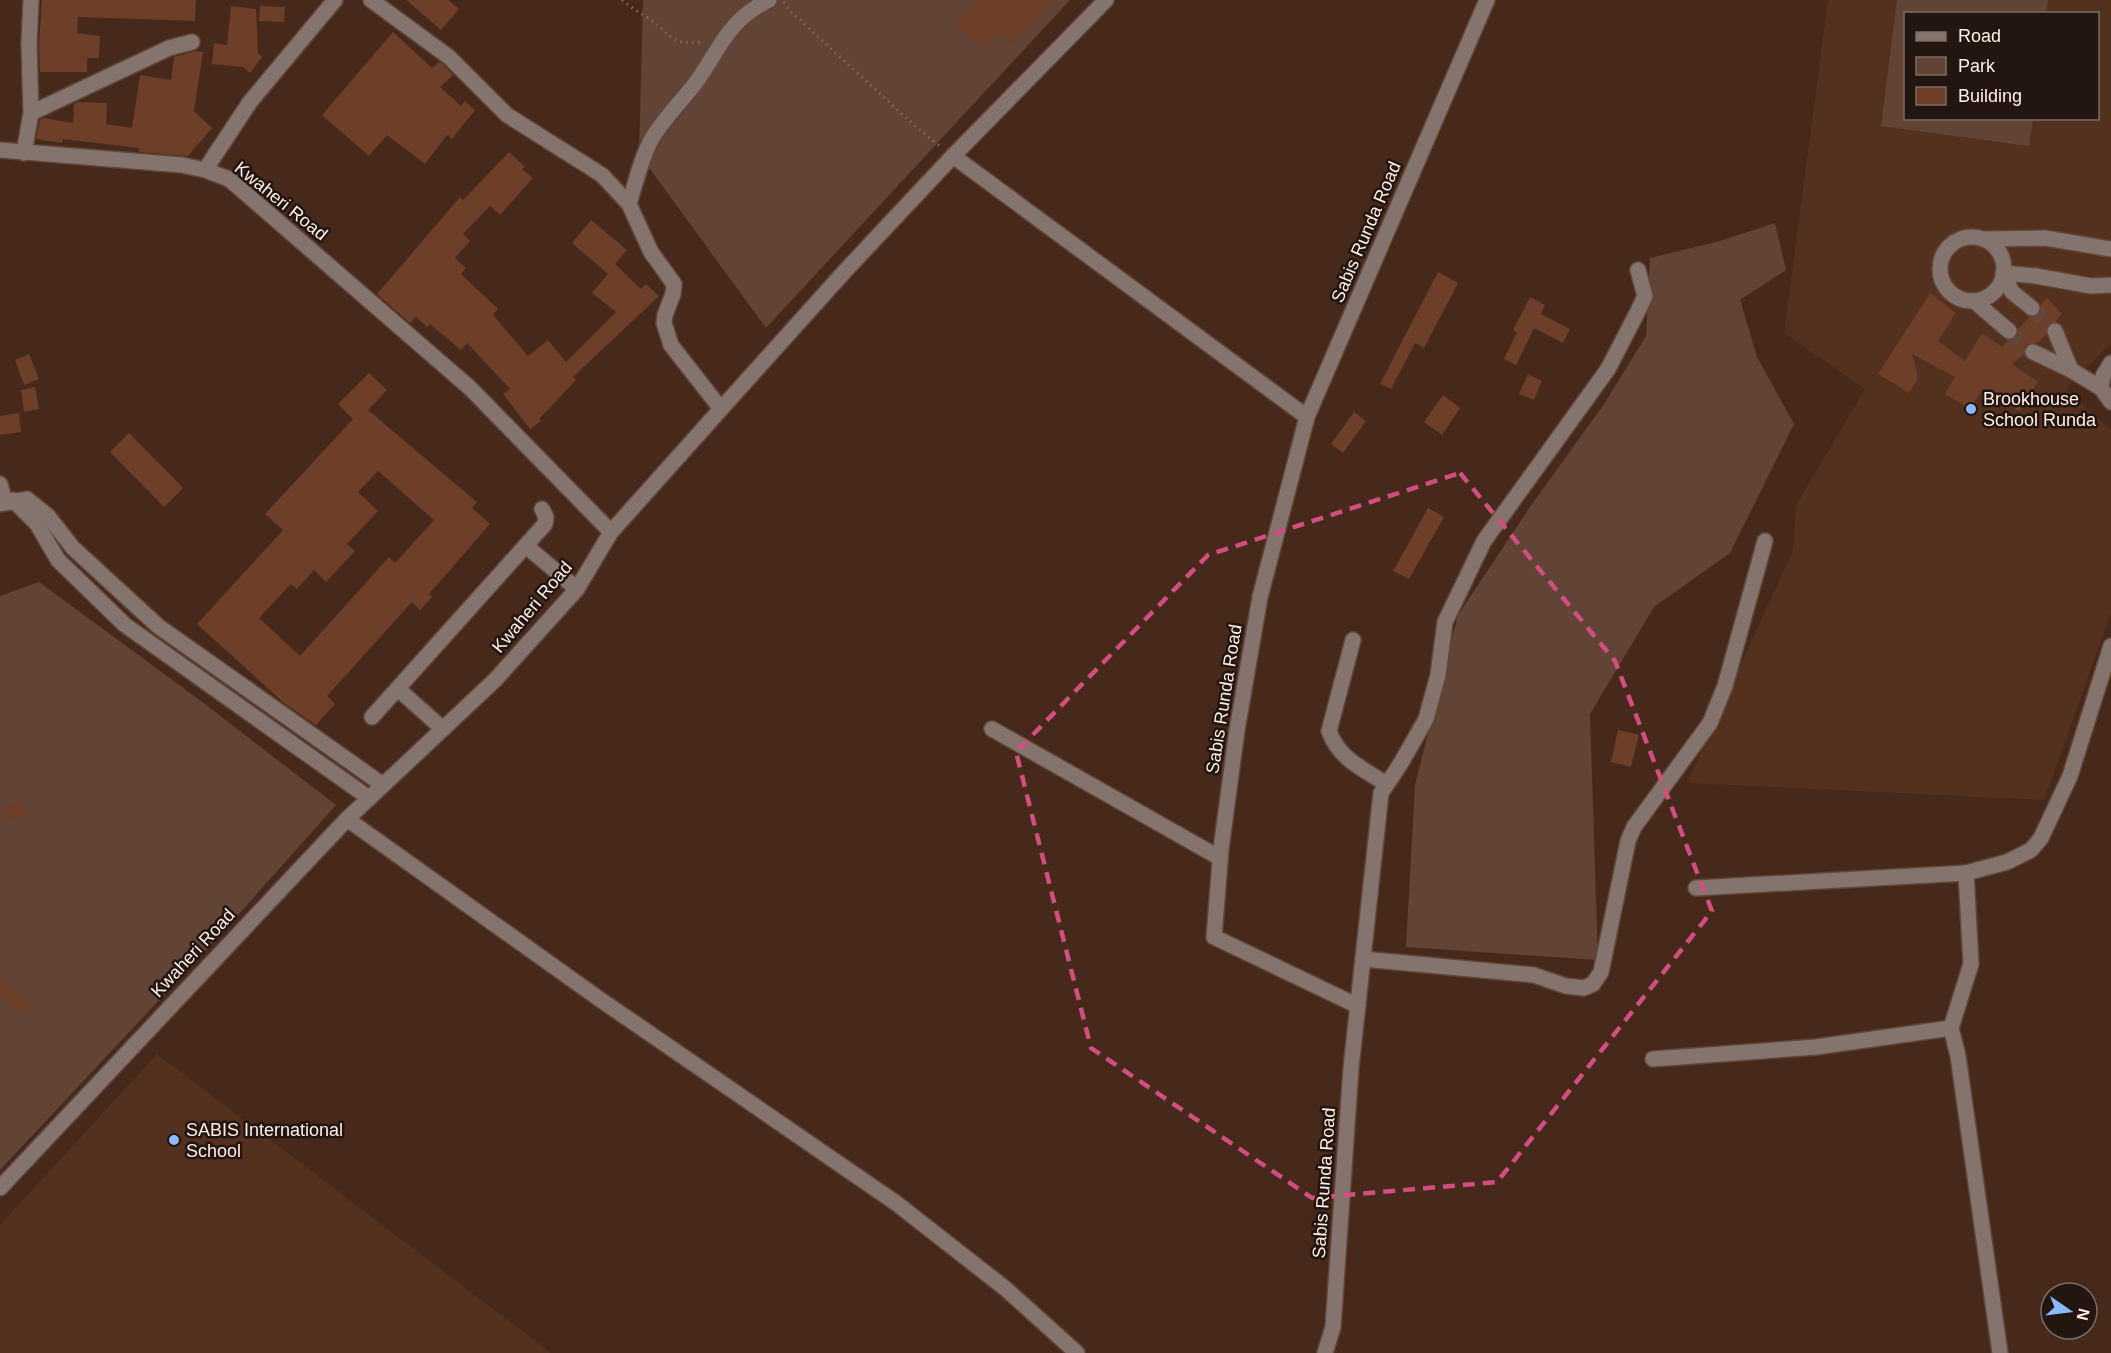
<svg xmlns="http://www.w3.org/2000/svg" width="2111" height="1353" font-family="Helvetica,sans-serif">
<rect width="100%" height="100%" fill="#46291b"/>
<g fill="#54301f" fill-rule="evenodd">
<path d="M1828 0H2111V343L2066 389 2111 430V613L2044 800 1687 783 1793 550 1796 505 1865 389 1784 333ZM1906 14H2098V118H1906Z"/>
<path d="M157 1054 551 1353H0V1225Z"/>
</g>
<g fill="#614436">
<path d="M643 0H1070L766 328 639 154Z"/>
<path d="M1897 0H2048L2046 13 1906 14V118L2033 119 2029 146 1881 126Z"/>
<path d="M1775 223 1786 270 1740 300 1757 357 1794 424 1730 553 1654 607 1590 714 1598 960 1406 947 1415 785 1458 615 1532 504 1604 404 1646 336 1650 258 1720 241Z"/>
<path d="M39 582 197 698 336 805 222 933 0 1170V596Z"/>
</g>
<g fill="#6d3e28" fill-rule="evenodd">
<path d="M42 0H196L195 21 78 17 77 33 100 36 99 58H87V72H40L39 44Z"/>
<path d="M406 0H448L459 9 441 30Z"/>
<path d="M978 0H1054L1014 44 1001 33 983 50 955 23Z"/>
<path d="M231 6 256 9 258 53 262 57 250 73 243 67 212 64 214 43 227 45Z"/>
<path d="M260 6 285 7 284 22 259 21Z"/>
<path d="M393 32 432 68 439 62 443 64 453 75 440 87 461 106 465 101 475 110 452 139 447 135 425 164 387 135 369 156 322 115Z"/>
<path d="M196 51 203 52 194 111 212 128 188 156 139 152V148L63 139 62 143 36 139 40 120 43 118 73 123 74 104 78 102 107 103 106 124 132 128 140 75 171 80 174 57Z"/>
<path d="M509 152 525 167 522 169 533 178 500 215 490 206 463 234 470 241 455 258 466 268 461 274 498 309 493 315 528 356 548 340 566 362 616 312 592 293 608 274 572 243 591 220 627 250 615 264 641 289 646 284 659 296 573 377 576 380 539 419 541 421 530 429 503 394 510 389 467 343 461 350 430 324 427 327 416 317 410 323 377 294 460 197 463 200Z"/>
<path d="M1438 272 1458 283 1424 348 1415 343 1391 389 1380 384Z"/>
<path d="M1930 293 1956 313 1938 341 1965 361 1982 333 2002 347 2007 341 2016 338 2018 329 2029 317H2035L2039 315 2041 310V304L2047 298 2062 314 2056 321 2048 325 2046 335 2037 343 2027 344 2024 348V354L2012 364 2038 382 2019 411 1983 389 1970 409 1945 394 1955 377 1912 354 1918 378 1909 393 1878 374Z"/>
<path d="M1530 297 1545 305 1541 314 1570 329 1563 343 1534 328 1516 365 1504 359 1517 332 1513 330Z"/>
<path d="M29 354 39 379 24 385 15 360Z"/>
<path d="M369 373 387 390 368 410 477 502 472 508 490 524 429 594 432 597 420 610 412 602 327 696 335 704 316 725 284 703 197 624 283 530 265 514 353 419 338 404ZM378 471 434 520 395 563 389 557 300 656 259 618 291 584 297 589 314 570 326 582 355 551 347 544 378 511 358 492Z"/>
<path d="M1528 374 1542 381 1534 400 1519 394Z"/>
<path d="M35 387 39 409 24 412 21 390Z"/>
<path d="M1443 395 1460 408 1442 435 1424 422Z"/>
<path d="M1354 412 1366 421 1343 453 1331 444Z"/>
<path d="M19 413 21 432 0 435V416Z"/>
<path d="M129 433 183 488 164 507 110 452Z"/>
<path d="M1428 508 1444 517 1409 579 1393 571Z"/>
<path d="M1618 730 1639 735 1631 767 1611 762Z"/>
<path d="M20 800 27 813 9 822 2 809Z"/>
<path d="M0 975 31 1005 21 1015 0 996Z"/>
</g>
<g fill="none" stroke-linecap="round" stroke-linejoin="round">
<g stroke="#62473a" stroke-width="15" stroke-dasharray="15 8" stroke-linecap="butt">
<path d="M2032 308 2055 331"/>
<path d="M2009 331 2033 352"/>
</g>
<defs>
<g id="minor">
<path d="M371 0 449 57 507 115 602 175 629 204 651 252 674 284 673 294 665 315 664 323 671 345 721 409"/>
<path d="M31 113 169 48 192 42"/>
<path d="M0 150 182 165 205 170 229 179 470 388 611 532"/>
<path d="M24 153 31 113 29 44 31 0"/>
<path d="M953 156 1307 417"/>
<path d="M205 170 250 102 335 0"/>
<path d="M629 204C635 184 643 152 654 135 666 117 681 101 694 85 720 50 726 21 769 0"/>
<circle cx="1972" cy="269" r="32"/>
<path d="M1983 239 2045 238 2111 249"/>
<path d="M1974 301 2009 331"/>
<path d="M2032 308 2012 292 2003 273 2036 276 2091 286 2111 285"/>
<path d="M2055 331 2071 370"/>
<path d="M2033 352 2071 370 2101 388"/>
<path d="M2111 363 2103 376 2101 388 2111 402"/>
<path d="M0 484 5 502"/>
<path d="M13 500 37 524 58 560 125 625 369 798"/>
<path d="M0 504 27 499 48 516 73 548 158 626 383 785"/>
<path d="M526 546 577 589"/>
<path d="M1353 640 1329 731C1339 759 1362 768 1386 784"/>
<path d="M398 689 443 729"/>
<path d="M372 717 545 524 546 517 542 509"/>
<path d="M992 729 1220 858"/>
<path d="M347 819 598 998 896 1203 1006 1289 1077 1353"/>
<path d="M1696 888 1966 873"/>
<path d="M1363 959 1534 975 1566 986 1584 988 1593 984 1601 972 1628 841 1634 827 1710 723 1725 686 1765 541"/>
<path d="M1358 1006 1214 937 1221 849 1237 730 1260 597 1307 417 1487 0"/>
<path d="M1653 1059 1816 1047 1951 1028"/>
<path d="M0 1188 347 819 495 680 577 589 611 532 721 409 845 271 953 156 1106 0"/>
<path d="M1325 1353 1333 1327 1351 1068 1381 793 1401 763 1426 719 1438 675 1445 622 1484 541 1608 369 1637 313 1645 296 1638 270"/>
<path d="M2000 1353 1958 1056 1951 1028 1971 964 1966 873 2007 862 2031 850 2041 838 2070 776 2111 646"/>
</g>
</defs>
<use href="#minor" stroke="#604538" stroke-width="18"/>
<g stroke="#80675b" stroke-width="3" stroke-dasharray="1.5 4.5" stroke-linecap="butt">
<path d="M622 0C631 8 641 13 651 20 672 36 671 45 702 42"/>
<path d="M784 2 789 10 915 126 940 146"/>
</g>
<use href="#minor" stroke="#84746d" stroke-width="15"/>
</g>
<path fill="none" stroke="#d14e7e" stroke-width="4.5" stroke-dasharray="12 8" stroke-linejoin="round" d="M1460 473 1615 661 1712 911 1497 1182 1312 1198 1091 1048 1016 752 1208 555Z"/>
<g fill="#89bafc" stroke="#23150f" stroke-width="2">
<circle cx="1971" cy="409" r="6"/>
<circle cx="174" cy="1140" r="6"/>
</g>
<g text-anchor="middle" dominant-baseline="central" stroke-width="5" stroke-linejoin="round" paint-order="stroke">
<g font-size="18" fill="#ffefe8" stroke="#23150f">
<text transform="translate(281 201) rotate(39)">Kwaheri Road</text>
<text transform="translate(1366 232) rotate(-67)">Sabis Runda Road</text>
<text transform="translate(532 607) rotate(-50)">Kwaheri Road</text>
<text transform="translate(1224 699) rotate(-81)">Sabis Runda Road</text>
<text transform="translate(193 953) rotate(-47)">Kwaheri Road</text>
<text transform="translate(1324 1183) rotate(-86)">Sabis Runda Road</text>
</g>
<g font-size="18" fill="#ffefe8" stroke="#23150f" text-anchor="start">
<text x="1983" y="399">Brookhouse<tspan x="1983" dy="21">School Runda</tspan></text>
<text x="186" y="1130">SABIS International<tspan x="186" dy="21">School</tspan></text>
</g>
</g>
<rect x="1904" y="12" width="195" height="108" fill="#23150f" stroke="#7b6c66" stroke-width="1.5"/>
<rect x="1916" y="32" width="30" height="9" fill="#84746d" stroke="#7b6c66" stroke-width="1.5"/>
<text x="1958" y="42" font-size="18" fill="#ffefe8">Road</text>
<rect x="1916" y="57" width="30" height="18" fill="#614436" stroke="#7b6c66" stroke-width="1.5"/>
<text x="1958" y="72" font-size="18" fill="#ffefe8">Park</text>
<rect x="1916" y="87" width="30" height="18" fill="#6d3e28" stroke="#7b6c66" stroke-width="1.5"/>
<text x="1958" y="102" font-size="18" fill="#ffefe8">Building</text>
<g transform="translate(2069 1311) rotate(104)"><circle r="28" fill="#23150f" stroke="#7b6c66" stroke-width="1.5"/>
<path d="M0-4.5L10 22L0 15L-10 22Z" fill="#89bafc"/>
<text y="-9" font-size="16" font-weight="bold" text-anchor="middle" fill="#ffefe8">N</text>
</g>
</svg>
